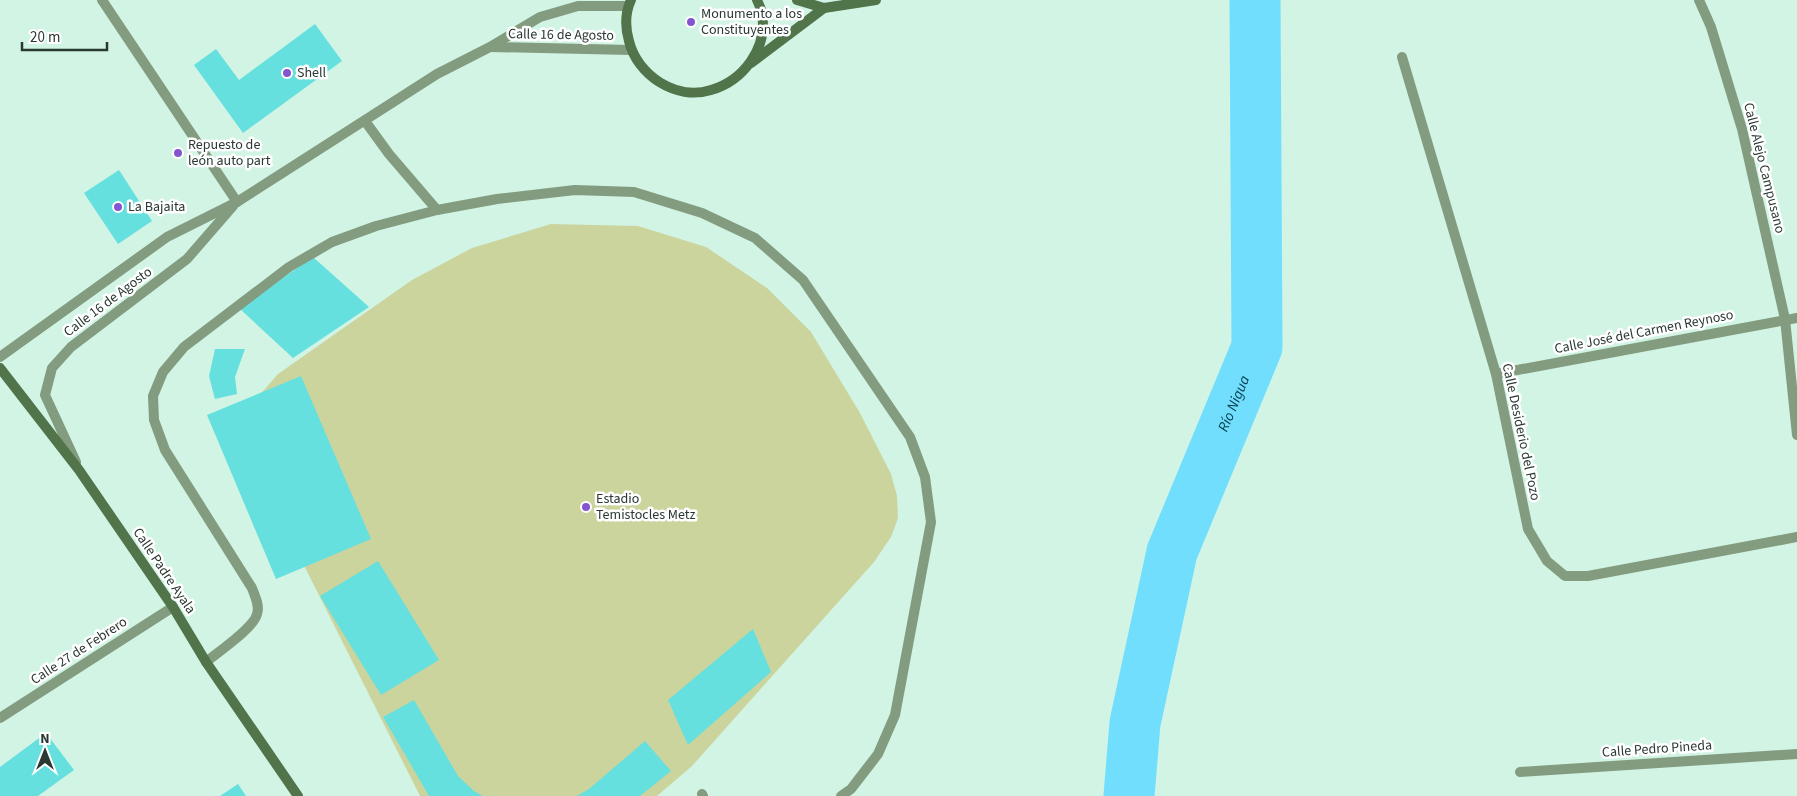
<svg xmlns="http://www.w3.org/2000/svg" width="1797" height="796" font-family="'Source Sans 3',sans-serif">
<rect width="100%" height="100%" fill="#d1f4e5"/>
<path fill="#ccd49e" d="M551 224 638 226 706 247 767 288 811 332 860 413 891 474 897 496 898 518 891 537 874 562 692 766 657 796H420L257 472 258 397 278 374 412 280 472 248Z"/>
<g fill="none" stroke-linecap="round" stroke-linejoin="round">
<path stroke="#71defe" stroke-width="51" id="s1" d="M1129 796 1135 723 1172 552 1257 347 1255 0"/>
</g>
<g fill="#65e0de">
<path d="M315 24 342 61 243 133 194 65 216 49 239 80Z"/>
<path d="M119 170 152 221 118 244 84 193Z"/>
<path d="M313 257 369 307 293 358 239 308Z"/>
<path d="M215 349H245L235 377 237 394 215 399 209 376Z"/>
<path d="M301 376 371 539 276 579 207 415Z"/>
<path d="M378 561 439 660 381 695 320 596Z"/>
<path d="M753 629 771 672 688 745 668 700Z"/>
<path d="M414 700 458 776 474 791 483 796H429L383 717Z"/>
<path d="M46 733 74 770 38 796H0V767Z"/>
<path d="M645 741 671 771 640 796H577L589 789Z"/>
<path d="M238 784 246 796H220Z"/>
</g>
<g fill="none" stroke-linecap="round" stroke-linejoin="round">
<g stroke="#839b7e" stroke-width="10">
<path d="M365 121 389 154 437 210"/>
<path d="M206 662C218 652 254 628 257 614 260 606 255 596 252 588L165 450 154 420 153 396 163 372 184 347 289 267 332 242 376 226 437 210 497 199 575 190 634 192 702 213 755 238 803 280 910 437 925 477 931 522 895 715 878 754 851 789 841 796"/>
<path d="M702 794 703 796"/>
</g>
<g stroke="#839b7e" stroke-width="10">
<path d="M102 0 237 202"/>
<path d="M1699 0 1711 27 1742 129 1785 319 1797 435"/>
<path d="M491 47 631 50"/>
<path d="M1402 57 1496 374 1528 529 1547 561 1565 576H1588L1797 537"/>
<path d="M0 357 167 237 237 202 437 74 490 47 540 17 578 6H628"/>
<path d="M1496 374 1797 318"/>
<path d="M76 462 45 395 52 368 71 347 187 259 233 206"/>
<path d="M0 718 173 607"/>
<path d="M1520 772 1797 754"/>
</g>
<g stroke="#51744b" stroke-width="10">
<path d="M631 0C625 13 625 27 629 41 637 75 676 101 711 90 743 81 768 48 762 14 762 10 759 5 757 0"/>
<path d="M797 0 824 8 876 0"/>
<path d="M751 63 824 8"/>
<path d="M0 368 79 470 173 607 206 662 298 796"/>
</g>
</g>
<g fill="#8455ce" stroke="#fff" stroke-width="2">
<circle cx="691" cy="22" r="5"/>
<circle cx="287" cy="73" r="5"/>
<circle cx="178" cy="153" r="5"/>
<circle cx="118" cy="207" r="5"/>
<circle cx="586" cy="507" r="5"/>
</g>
<g text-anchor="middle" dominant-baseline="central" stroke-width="5" stroke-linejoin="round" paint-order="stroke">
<g font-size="14" fill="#2a3832" stroke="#fff" text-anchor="start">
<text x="701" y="14">Monumento a los<tspan x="701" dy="16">Constituyentes</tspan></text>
<text x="297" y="73">Shell</text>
<text x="188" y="145">Repuesto de<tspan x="188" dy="16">león auto part</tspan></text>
<text x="128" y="207">La Bajaita</text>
<text x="596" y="499">Estadio<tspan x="596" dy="16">Temistocles Metz</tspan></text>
</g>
<g font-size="14" fill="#2a3832" stroke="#fff">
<text transform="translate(561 35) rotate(1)">Calle 16 de Agosto</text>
<text transform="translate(1764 168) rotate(76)">Calle Alejo Campusano</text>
<text transform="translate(108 302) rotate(-37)">Calle 16 de Agosto</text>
<text transform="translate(1644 332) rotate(-11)">Calle José del Carmen Reynoso</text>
<text transform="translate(1521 432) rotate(78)">Calle Desiderio del Pozo</text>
<text transform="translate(164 571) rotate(56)">Calle Padre Ayala</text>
<text transform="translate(79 651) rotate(-33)">Calle 27 de Febrero</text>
<text transform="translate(1657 749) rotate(-4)">Calle Pedro Pineda</text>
</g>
<g font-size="15" font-style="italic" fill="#073c49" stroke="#fff">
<text stroke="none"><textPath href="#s1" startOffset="409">Río Nigua</textPath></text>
</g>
</g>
<g transform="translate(45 751)" stroke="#ffffff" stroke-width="4" paint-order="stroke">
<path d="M0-4L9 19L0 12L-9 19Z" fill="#2a3832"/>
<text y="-8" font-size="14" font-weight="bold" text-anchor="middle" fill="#2a3832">N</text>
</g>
<path d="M22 42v8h85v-8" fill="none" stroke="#2a3832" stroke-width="2.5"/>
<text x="30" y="42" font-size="15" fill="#2a3832" stroke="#ffffff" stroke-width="4" paint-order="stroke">20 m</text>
</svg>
